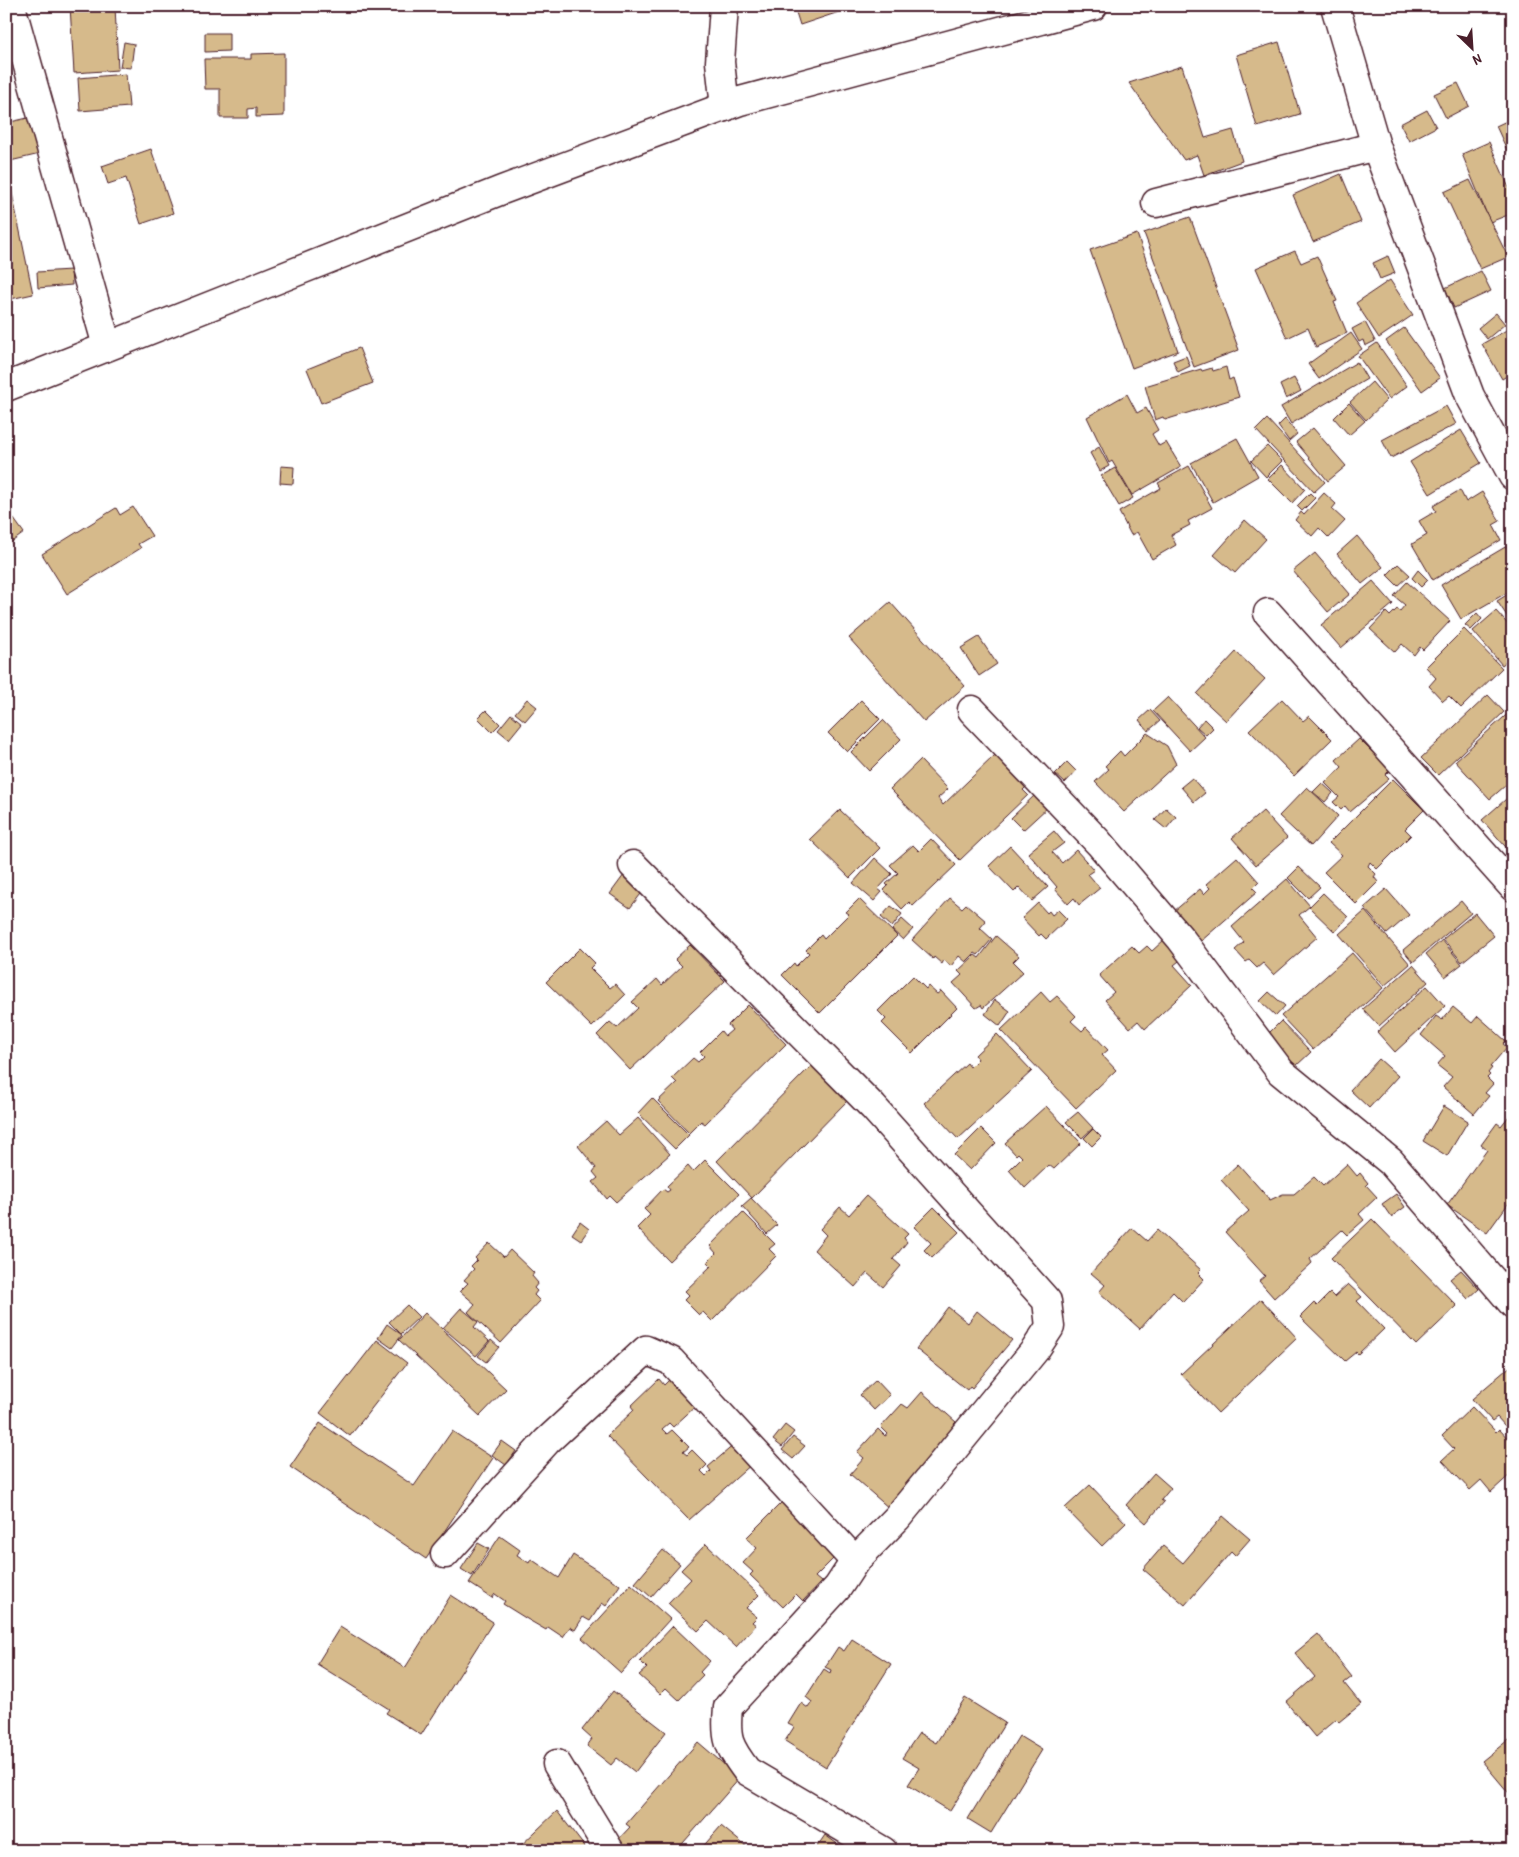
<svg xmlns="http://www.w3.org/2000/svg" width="1519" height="1857" font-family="'Patrick Hand',sans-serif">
<rect width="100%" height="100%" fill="#fff"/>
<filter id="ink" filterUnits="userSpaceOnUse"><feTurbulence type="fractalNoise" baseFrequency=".02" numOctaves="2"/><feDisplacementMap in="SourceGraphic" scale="10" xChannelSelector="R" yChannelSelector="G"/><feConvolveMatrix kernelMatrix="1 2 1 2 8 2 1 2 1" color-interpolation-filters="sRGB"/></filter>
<g filter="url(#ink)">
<g fill="#d6ba8b" stroke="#4a1f2b">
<path d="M70 6H115L118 70 74 73Z"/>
<path d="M794 6H857L800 25Z"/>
<path d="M205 33H229V51L205 52Z"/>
<path d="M124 42 134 44 131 68 120 67Z"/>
<path d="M1279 42 1300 114 1257 127 1236 55Z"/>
<path d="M284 53V116L256 117V108L248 109V118H220V89H205L204 59H251V54Z"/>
<path d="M1182 66 1205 138 1233 130 1242 161 1204 175 1197 155 1184 160 1129 83Z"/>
<path d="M126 74 129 107 80 111 78 78Z"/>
<path d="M1458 83 1469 106 1446 118 1434 94Z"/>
<path d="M1427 110 1436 127 1409 141 1400 124Z"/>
<path d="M32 117 40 154 6 162V123Z"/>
<path d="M1513 118V163L1496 126Z"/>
<path d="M1489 142 1513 197V213L1490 222 1462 154Z"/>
<path d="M151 149 173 213 141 224 126 178 108 184 102 166Z"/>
<path d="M6 164 33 294 6 300Z"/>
<path d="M1341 174 1361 222 1313 242 1293 195Z"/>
<path d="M1470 180 1508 257 1480 269 1444 192Z"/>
<path d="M1190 217 1239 350 1194 367 1144 233Z"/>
<path d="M1137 234 1178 351 1132 368 1090 250Z"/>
<path d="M1295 251 1301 263 1317 256 1337 301 1334 302 1347 333 1316 347 1308 328 1287 338 1256 268Z"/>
<path d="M1388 256 1395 273 1380 279 1373 263Z"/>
<path d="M71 270 72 285 38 288 37 272Z"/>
<path d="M1481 271 1491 291 1454 308 1445 288Z"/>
<path d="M1390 280 1413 315 1379 338 1356 303Z"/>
<path d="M1496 313 1505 324 1487 339 1478 328Z"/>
<path d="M1365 322 1375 341 1365 346 1363 340 1359 342 1352 329Z"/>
<path d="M1404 328 1440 378 1422 391 1386 341Z"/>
<path d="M1510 328 1513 333V372L1502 379 1482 344Z"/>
<path d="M1351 333 1362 349 1319 379 1308 364Z"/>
<path d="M1377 343 1407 386 1389 399 1358 356Z"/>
<path d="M359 348 373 383 321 403 307 369Z"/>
<path d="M1186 356 1190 366 1178 372 1173 361Z"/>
<path d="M1357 362 1367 379 1291 424 1281 407Z"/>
<path d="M1226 367 1229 380 1233 378 1239 397 1165 420 1163 417 1155 420 1145 386 1201 369 1202 371 1212 368 1213 371Z"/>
<path d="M1294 378 1301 391 1286 399 1280 385Z"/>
<path d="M1372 382 1387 400 1366 420 1350 402Z"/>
<path d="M1127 394 1137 413 1146 408 1158 430 1152 434 1159 446 1166 442 1181 467 1132 495 1112 461 1109 463 1087 417Z"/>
<path d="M1349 403 1365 421 1349 435 1334 418Z"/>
<path d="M1446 406 1456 424 1391 458 1382 440Z"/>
<path d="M1267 419 1325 482 1314 492 1256 430Z"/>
<path d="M1285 419 1297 434 1289 441 1278 426Z"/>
<path d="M1313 428 1346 466 1328 481 1296 442Z"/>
<path d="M1461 430 1481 463 1430 494 1410 462Z"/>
<path d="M1237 438 1258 476 1213 502 1191 463Z"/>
<path d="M1267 446 1282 461 1266 477 1251 461Z"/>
<path d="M1099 447 1109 466 1100 471 1090 453Z"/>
<path d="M1282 465 1305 489 1292 503 1268 479Z"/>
<path d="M281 466 294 467 293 484 280 483Z"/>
<path d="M1189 466 1212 508 1188 521 1190 525 1171 535 1176 545 1152 559 1137 532 1131 535 1119 512 1161 488 1158 483Z"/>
<path d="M1115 468 1133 498 1119 506 1101 476Z"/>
<path d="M1460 490 1466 502 1482 492 1500 521 1493 525 1501 540 1433 580 1412 544 1427 535 1419 521 1436 511 1433 506Z"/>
<path d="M1310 493 1315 498 1302 511 1297 506Z"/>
<path d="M1324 493 1336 504 1332 509 1345 521 1329 538 1319 528 1312 536 1295 520 1301 512 1304 515Z"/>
<path d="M133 507 152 536 138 544 141 548 67 594 42 554 116 508 120 515Z"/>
<path d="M6 508 24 533 6 546Z"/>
<path d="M1245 520 1266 539 1235 573 1214 555Z"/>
<path d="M1357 536 1383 567 1362 584 1337 554Z"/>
<path d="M1512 543 1513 589 1461 619 1441 585Z"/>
<path d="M1315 553 1350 594 1328 612 1293 571Z"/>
<path d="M1398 564 1410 575 1398 586 1387 575Z"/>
<path d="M1418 570 1428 580 1421 587 1412 578Z"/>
<path d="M1373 581 1393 604 1341 648 1321 625Z"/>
<path d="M1407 582 1450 621 1423 650 1420 647 1414 655 1402 644 1395 652 1370 629 1386 612 1390 616 1397 609 1400 611 1405 605 1394 596Z"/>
<path d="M1513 591V625L1497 601Z"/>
<path d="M890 602 965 686 924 722 849 638Z"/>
<path d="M1496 611 1513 630V656L1502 665 1473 631Z"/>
<path d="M1477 613 1482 619 1471 630 1465 625Z"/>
<path d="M1464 629 1502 668 1461 708 1449 696 1443 701 1429 686 1436 678 1426 667Z"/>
<path d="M979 637 997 664 979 676 961 648Z"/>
<path d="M1236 652 1265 679 1226 721 1197 694Z"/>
<path d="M1488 695 1504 712 1438 775 1421 758Z"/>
<path d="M1168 697 1205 737 1190 751 1153 711Z"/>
<path d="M527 699 537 707 525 721 515 713Z"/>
<path d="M1282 699 1303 721 1309 716 1332 739 1294 776 1249 730Z"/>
<path d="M861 700 880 719 847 752 828 733Z"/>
<path d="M1513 709V779L1490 799 1455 761Z"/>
<path d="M486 710 500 724 492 732 478 718Z"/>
<path d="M1150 710 1160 721 1148 731 1139 720Z"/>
<path d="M511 714 522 723 509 739 498 730Z"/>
<path d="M1204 719 1213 728 1206 735 1197 727Z"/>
<path d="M883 720 901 739 869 771 851 752Z"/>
<path d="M1147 733 1167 746 1176 764 1124 812 1095 782 1109 769 1105 766 1120 751 1124 756Z"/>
<path d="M1359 739 1390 770 1385 775 1389 779 1350 812 1345 806 1341 810 1333 802 1339 797 1325 783 1342 767 1336 760Z"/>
<path d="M995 755 1026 787 1023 790 1028 795 960 860 890 789 920 760 948 789 938 798 943 805Z"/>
<path d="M1067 762 1076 771 1065 783 1055 774Z"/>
<path d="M1192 778 1205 793 1194 802 1181 787Z"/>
<path d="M1393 779 1424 810 1405 829 1411 835 1377 869 1370 862 1368 866 1376 874 1374 877 1378 882 1356 904 1324 872 1342 855 1329 843Z"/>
<path d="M1322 783 1333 793 1325 802 1313 792Z"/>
<path d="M1307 787 1338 816 1311 846 1279 816Z"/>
<path d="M1513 793V853L1512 854 1482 820Z"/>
<path d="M1036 794 1048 807 1023 830 1011 818Z"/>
<path d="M1166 808 1176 817 1166 829 1155 820Z"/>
<path d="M840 810 880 848 850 878 810 839Z"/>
<path d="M1263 811 1287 838 1256 865 1232 838Z"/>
<path d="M1054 831 1064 843 1052 852 1062 863 1076 850 1094 870 1088 874 1100 888 1079 905 1074 898 1068 904 1055 889 1057 887 1028 853Z"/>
<path d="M931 839 956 865 913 906 909 902 902 909 884 890 888 886 886 884 898 873 890 865 913 845 919 851Z"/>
<path d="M1010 846 1048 887 1032 901 1019 887 1014 892 989 866Z"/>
<path d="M1237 857 1259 882 1253 888 1257 892 1200 942 1173 912 1200 889 1204 894 1210 888 1206 884Z"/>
<path d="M875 858 892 874 878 889 882 892 874 901 853 883Z"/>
<path d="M1299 867 1320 887 1308 898 1288 878Z"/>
<path d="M624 875 644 890 630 908 610 894Z"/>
<path d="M1287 879 1310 906 1299 915 1317 937 1274 975 1263 963 1257 968 1249 960 1246 962 1235 950 1244 942 1232 927Z"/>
<path d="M1386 889 1409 915 1387 934 1364 908Z"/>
<path d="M1323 893 1348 917 1335 932 1309 907Z"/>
<path d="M950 898 962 908 966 904 986 921 980 928 992 939 978 955 975 953 966 962 959 956 951 966 944 960 942 964 934 957 933 959 912 940Z"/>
<path d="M859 899 897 936 820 1013 782 975 794 963 796 966 809 953 806 950 821 935 824 939 849 914 846 912Z"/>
<path d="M1461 901 1471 913 1413 962 1403 950Z"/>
<path d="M1038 903 1047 913 1049 911 1052 915 1058 910 1067 919 1046 939 1041 934 1039 936 1022 918Z"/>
<path d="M891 906 902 914 892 927 881 917Z"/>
<path d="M1365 911 1410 964 1384 986 1339 934Z"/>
<path d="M1475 913 1494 936 1462 962 1443 939Z"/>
<path d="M902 919 913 929 903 940 892 930Z"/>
<path d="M996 936 1019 956 1013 962 1023 972 983 1008 981 1005 976 1008 953 983 962 975 958 971 975 955 979 958Z"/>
<path d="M1165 939 1183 958 1174 965 1192 985 1145 1029 1138 1021 1130 1028 1105 1000 1114 992 1099 975 1132 946 1139 953 1147 946 1152 951Z"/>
<path d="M1442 940 1462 964 1445 977 1426 954Z"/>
<path d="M690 945 725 981 630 1070 597 1035 610 1022 617 1028 638 1008 632 1002 657 979 662 985 682 966 675 959Z"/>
<path d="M580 948 595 963 590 968 610 988 615 984 625 995 592 1027 546 982Z"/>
<path d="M1352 953 1383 988 1313 1050 1281 1016Z"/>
<path d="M1413 965 1428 982 1379 1026 1363 1009Z"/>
<path d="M913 976 926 989 928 986 937 994 941 991 957 1008 912 1053 882 1023 886 1019 878 1011Z"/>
<path d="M1427 986 1445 1006 1395 1052 1377 1032Z"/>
<path d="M1041 992 1050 1002 1057 996 1076 1016 1071 1021 1082 1031 1086 1027 1108 1050 1102 1055 1116 1070 1076 1108 1001 1030Z"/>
<path d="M1269 992 1285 1006 1276 1016 1260 1001Z"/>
<path d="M995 1000 1010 1011 1000 1026 985 1014Z"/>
<path d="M748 1005 786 1044 705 1124 701 1121 689 1133 658 1101 677 1083 672 1078 693 1058 698 1062 704 1056 700 1052 721 1031 725 1036 732 1030 728 1025Z"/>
<path d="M1453 1007 1472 1023 1478 1016 1506 1041 1503 1044 1507 1047 1490 1067 1492 1068 1488 1073 1490 1075 1487 1078 1493 1084 1485 1093 1489 1096 1474 1114 1443 1087 1452 1077 1437 1065 1445 1056 1421 1035 1436 1016 1442 1020Z"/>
<path d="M1281 1021 1311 1052 1296 1066 1267 1035Z"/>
<path d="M997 1034 1032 1071 958 1139 924 1103 967 1063 970 1067 978 1059 975 1055Z"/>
<path d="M1379 1059 1398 1076 1369 1108 1350 1090Z"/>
<path d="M812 1065 848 1100 752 1198 717 1161Z"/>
<path d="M652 1098 689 1135 675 1149 638 1113Z"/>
<path d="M1046 1106 1081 1143 1054 1169 1049 1165 1025 1188 1009 1170 1022 1157 1018 1153 1016 1155 1005 1143Z"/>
<path d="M1444 1106 1468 1121 1447 1156 1423 1141Z"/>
<path d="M1513 1111V1197L1487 1233 1447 1205 1487 1150 1481 1145 1497 1123 1501 1126Z"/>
<path d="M1078 1112 1093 1128 1082 1138 1066 1122Z"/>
<path d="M638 1118 670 1154 616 1202 610 1196 607 1199 593 1182 598 1178 593 1172 596 1168 578 1146 606 1121 619 1135Z"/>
<path d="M981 1128 996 1143 970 1170 954 1155Z"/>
<path d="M1093 1129 1101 1137 1092 1146 1084 1138Z"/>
<path d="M705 1160 739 1194 669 1261 637 1228 650 1215 644 1209 663 1189 667 1192 670 1190 667 1186 688 1166 693 1172Z"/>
<path d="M1238 1164 1270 1200 1283 1194H1294L1314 1177 1323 1186 1347 1164 1357 1176 1360 1173 1368 1183 1366 1185 1377 1197 1359 1214 1364 1220 1347 1235 1342 1230 1310 1259 1312 1263 1274 1298 1259 1281 1265 1276 1225 1232 1249 1211 1221 1180Z"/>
<path d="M1396 1194 1405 1207 1391 1217 1382 1204Z"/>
<path d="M866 1196 908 1234 904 1238 907 1242 893 1259 901 1266 883 1287 867 1273 855 1287 814 1250 826 1235 820 1229 840 1207 849 1215Z"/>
<path d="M751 1198 777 1225 767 1234 742 1206Z"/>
<path d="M934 1207 959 1232 932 1258 924 1250 931 1243 914 1227Z"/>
<path d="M743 1212 775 1244 769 1249 776 1256 712 1321 703 1312 699 1315 684 1300 689 1295 685 1291 711 1266 707 1262 716 1253 710 1246Z"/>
<path d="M1372 1219 1457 1306 1416 1345 1331 1258Z"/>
<path d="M580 1222 589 1229 581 1240 572 1234Z"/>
<path d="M1132 1228 1147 1241 1157 1230 1201 1270 1198 1273 1204 1279 1183 1302 1173 1292 1140 1329 1099 1292 1105 1285 1091 1273Z"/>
<path d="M489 1243 504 1257 510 1250 534 1273 532 1276 538 1283 534 1288 537 1291 534 1295 540 1301 501 1343 468 1312 475 1304 460 1291 468 1283 464 1280 474 1269 471 1266 477 1260 475 1258Z"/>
<path d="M1461 1270 1479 1289 1468 1299 1450 1279Z"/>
<path d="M1348 1284 1362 1297 1357 1301 1384 1329 1358 1354 1356 1352 1345 1361 1300 1317 1314 1303 1317 1306 1330 1293 1334 1297Z"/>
<path d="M1261 1299 1297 1338 1218 1413 1181 1374Z"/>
<path d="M407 1305 419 1317 401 1334 389 1322Z"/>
<path d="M948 1307 968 1323 977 1311 1012 1340 972 1388 970 1386 967 1390 916 1349Z"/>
<path d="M461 1308 478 1322 474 1327 489 1341 476 1356 443 1328Z"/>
<path d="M425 1313 506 1389 480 1416 399 1340Z"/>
<path d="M387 1324 402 1335 392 1348 378 1338Z"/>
<path d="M377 1340 407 1363 350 1436 320 1413Z"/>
<path d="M491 1340 499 1347 486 1362 478 1356Z"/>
<path d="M1513 1364V1435L1497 1417 1492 1421 1472 1399Z"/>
<path d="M672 1377 698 1404 673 1427 669 1423 662 1429 667 1434 672 1430 689 1447 683 1452 687 1455 692 1450 707 1465 701 1471 706 1476 711 1471 708 1467 735 1444 753 1463 689 1520 607 1436 634 1410 631 1406 659 1379 664 1385Z"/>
<path d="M876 1380 890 1395 874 1410 860 1395Z"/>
<path d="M922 1392 956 1422 954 1424 960 1430 890 1509 850 1474 864 1458 857 1452 878 1429 885 1436 888 1434 881 1427 902 1404 908 1408Z"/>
<path d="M1472 1407 1496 1432 1499 1429 1513 1444V1472L1491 1492 1481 1480 1470 1490 1442 1460 1454 1449 1442 1436Z"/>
<path d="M320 1423 414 1486 452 1431 493 1458 426 1559 290 1467Z"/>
<path d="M785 1425 794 1432 782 1447 773 1440Z"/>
<path d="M793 1437 805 1446 793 1459 782 1450Z"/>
<path d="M502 1441 516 1451 506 1465 492 1455Z"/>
<path d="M1154 1473 1171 1488 1161 1500 1164 1502 1146 1523 1126 1505Z"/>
<path d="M1090 1485 1126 1523 1102 1546 1065 1508Z"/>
<path d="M784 1500 835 1557 815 1577 821 1582 803 1601 796 1594 783 1607 750 1575 753 1572 743 1563 757 1548 746 1538Z"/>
<path d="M1223 1516 1250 1539 1235 1556 1231 1552 1185 1605 1143 1569 1163 1546 1183 1563Z"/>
<path d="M500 1536 520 1550 517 1555 529 1563 531 1559 559 1578 573 1555 620 1585 606 1606 602 1603 590 1621 583 1617 575 1630 570 1627 563 1637 548 1627 546 1630 527 1619 503 1604 505 1601 495 1594 492 1598 469 1583Z"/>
<path d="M478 1543 489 1549 472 1576 461 1569Z"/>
<path d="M706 1544 759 1595 746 1608 757 1617 752 1622 756 1625 736 1647 708 1621 698 1631 668 1603 691 1579 681 1570Z"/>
<path d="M663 1550 680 1564 651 1597 635 1583Z"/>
<path d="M631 1584 670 1619 621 1673 582 1638Z"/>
<path d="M451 1595 493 1622 421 1735 386 1713 389 1709 317 1664 340 1627 405 1668Z"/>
<path d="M673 1626 710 1661 700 1672 703 1675 679 1700 666 1688 660 1694 639 1675 647 1668 640 1661Z"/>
<path d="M1318 1634 1352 1677 1344 1683 1361 1704 1339 1722 1336 1719 1315 1737 1286 1702 1315 1677 1295 1653Z"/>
<path d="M852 1639 891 1664 826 1767 785 1741 794 1727 788 1724 801 1703 808 1708 812 1702 806 1697 824 1669 830 1673 831 1670 825 1667 838 1647 844 1651Z"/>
<path d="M613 1691 666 1732 635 1772 617 1758 611 1765 587 1746 592 1739 582 1730Z"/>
<path d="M965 1698 1005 1723 950 1811 908 1785 919 1768 902 1758 919 1733 936 1743Z"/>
<path d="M1019 1736 1042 1750 991 1833 968 1819Z"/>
<path d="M1513 1736V1798L1482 1761Z"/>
<path d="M698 1742 740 1778 676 1851H622L614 1844 630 1827 626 1824Z"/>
<path d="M557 1811 588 1851H515Z"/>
<path d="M721 1826 748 1848 746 1851H699Z"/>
<path d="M825 1835 847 1851H814Z"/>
</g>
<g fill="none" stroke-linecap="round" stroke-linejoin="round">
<defs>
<g id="minor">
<path d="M11 6 107 346"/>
<path d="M724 6 720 62 725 107"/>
<path d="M1335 6 1376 146 1470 396 1513 476"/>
<path d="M1156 203 1376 146"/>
<path d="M1268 613 1513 887"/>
<path d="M972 710 1099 843 1181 939 1281 1072 1391 1162 1513 1304"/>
<path d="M633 865 873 1107 1047 1301 1050 1327 1035 1350 897 1518 855 1561 838 1587 728 1707C725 1739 728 1746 747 1771L883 1851"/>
<path d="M445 1554 547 1441 646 1350 671 1361 855 1561"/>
<path d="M557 1764 610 1851"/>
</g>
<path id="major" d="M6 387 502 190 740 101 1093 6"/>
</defs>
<use href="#minor" stroke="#4a1f2b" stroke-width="31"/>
<use href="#major" stroke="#4a1f2b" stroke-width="31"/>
<use href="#minor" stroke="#fff" stroke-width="28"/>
<use href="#major" stroke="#fff" stroke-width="28"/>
</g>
</g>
<rect width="1519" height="1857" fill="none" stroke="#fff" stroke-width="25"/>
<rect x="12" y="12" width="1494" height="1832" fill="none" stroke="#4a1f2b" stroke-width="2" filter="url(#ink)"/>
<g transform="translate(1472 48) rotate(155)" stroke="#ffffff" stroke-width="4" paint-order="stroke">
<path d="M0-4L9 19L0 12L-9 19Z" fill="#4a1f2b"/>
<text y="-8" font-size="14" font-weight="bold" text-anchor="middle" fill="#4a1f2b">N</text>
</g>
</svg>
